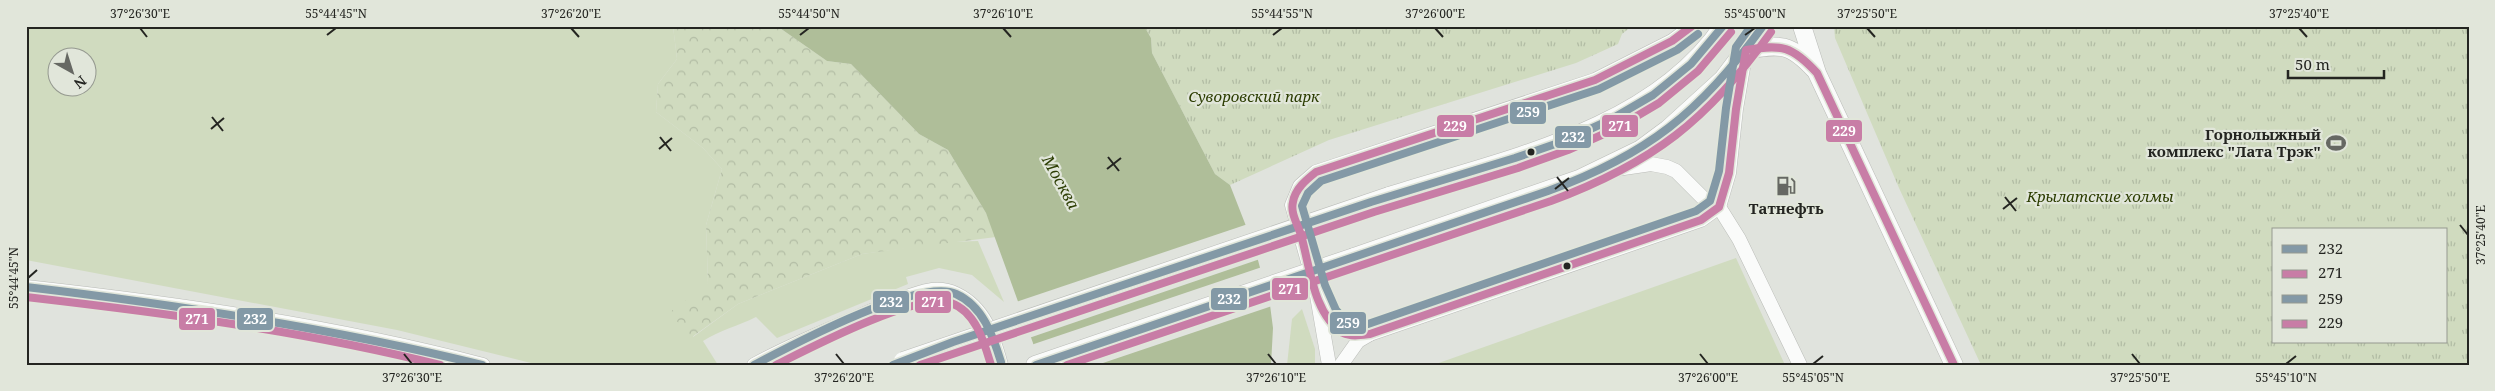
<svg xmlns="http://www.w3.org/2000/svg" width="2495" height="391" font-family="'Noto Serif',serif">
<defs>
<pattern id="forest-crowns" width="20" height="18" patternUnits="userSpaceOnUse" patternTransform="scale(1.25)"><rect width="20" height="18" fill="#d0dbbf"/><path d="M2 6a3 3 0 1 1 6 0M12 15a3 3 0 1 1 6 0" fill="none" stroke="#b2bca4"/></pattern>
<pattern id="park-tufts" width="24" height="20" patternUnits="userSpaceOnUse" patternTransform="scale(1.25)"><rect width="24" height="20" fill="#d0dbbf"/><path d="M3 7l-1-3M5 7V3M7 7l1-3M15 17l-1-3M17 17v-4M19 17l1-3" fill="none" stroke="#b2bca4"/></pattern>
</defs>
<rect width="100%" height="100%" fill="#e0e3dd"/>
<g fill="#d0dbbf" fill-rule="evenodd">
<path d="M26 26H673L677 59 658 84 656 112 703 148 722 169 706 225 708 283 693 337 738 304 862 254 947 242 978 241 1004 302 972 275 939 268 906 277 908 284 777 338 756 317C738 326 720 330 703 341L718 365H539L397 330 26 260ZM58 58H88V88H58Z"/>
<path d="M1736 258 1785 365H1433Z"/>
<path d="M1302 309 1315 349V365H1287L1292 319Z"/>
</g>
<path fill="url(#forest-crowns)" d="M673 26H777L827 61 851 64 919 134 948 150 986 213 996 237 862 254 738 304 692 337 669 313 708 283 706 225 722 169 703 148 656 112 658 84 677 59Z"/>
<g fill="url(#park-tufts)" fill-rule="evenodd">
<path d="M1144 26H1632L1622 34 1618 44 1576 63 1329 140 1230 185 1215 174 1152 53 1151 38Z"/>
<path d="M1834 26H2469V365H1981L1899 188 1835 38ZM2274 230H2446V342H2274Z"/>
</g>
<path fill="#afbe99" d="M777 26H1144L1151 38 1152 53 1215 174 1230 185 1255 249 1270 305 1273 328 1271 365H1037L1033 343 986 213 948 150 919 134 851 64 827 61Z"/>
<g fill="#e0e3dd">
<path d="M1248 224 1260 259 1029 338 1016 302Z"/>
<path d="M1262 267 1272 306 1097 365H1034L1031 345Z"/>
</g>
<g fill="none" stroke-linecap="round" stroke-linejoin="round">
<defs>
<g id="minor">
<path d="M1603 171 1651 164 1667 167 1676 171 1706 201 1719 207 1739 239 1800 365"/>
<path d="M26 287C180 304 333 326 483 365"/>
<path d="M1322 302C1334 328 1342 336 1370 334L1701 220 1719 207 1729 173 1736 109 1746 50"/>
<path d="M754 365C785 348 818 334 851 320 875 309 900 298 926 291 936 289 946 289 956 294 985 308 993 336 1001 365"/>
<path d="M1329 365 1316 290 1292 205 1300 186 1316 172 1595 80 1672 41 1692 26"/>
<path d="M1341 365 1358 341 1370 334"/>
</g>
<g id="major">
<path d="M1802 26 1817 73 1954 365"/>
<path d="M1746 50C1780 44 1790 43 1814 69"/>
<path d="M1389 196C1503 160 1652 131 1723 26"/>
<path d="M1354 257 1579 179 1641 149 1668 129 1723 79 1763 26"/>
<path d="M1035 365 1126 334"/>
</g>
</defs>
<use href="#minor" stroke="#babcb8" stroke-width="15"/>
<use href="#major" stroke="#babcb8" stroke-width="19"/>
<use href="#minor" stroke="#fafbfa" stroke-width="14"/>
<use href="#major" stroke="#fafbfa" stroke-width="18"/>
<defs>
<g id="major-bridge">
<path d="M1126 334 1354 257"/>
<path d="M903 361 1389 196"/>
</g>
</defs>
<use href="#major-bridge" stroke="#babcb8" stroke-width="19" stroke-linecap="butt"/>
<use href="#major-bridge" stroke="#fafbfa" stroke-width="18"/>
<defs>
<g id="bus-1">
<path d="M26 287C180 305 332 328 482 365"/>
<path d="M754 365C792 345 919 277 956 294 983 306 993 336 1001 362"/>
<path d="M893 365 953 342 1371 202 1515 158 1564 141 1610 120 1653 95 1691 64 1723 26"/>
<path d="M1036 365 1548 191C1647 155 1701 112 1763 26"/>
</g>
<g id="bus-2">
<path d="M26 297C165 313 304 331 440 365"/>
<path d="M776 365C808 349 919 291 951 303 976 312 984 342 991 365"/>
<path d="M920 365 1374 212 1518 168 1568 150 1615 129 1659 103 1698 71 1731 32"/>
<path d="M1067 365 1551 201C1653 163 1708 120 1771 32"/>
</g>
<path id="bus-3" d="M1698 34 1677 50 1599 89 1321 181 1308 193 1302 206 1325 285 1336 310 1349 324H1368L1696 211 1710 201 1719 171 1726 108 1736 47 1751 26"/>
<path id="bus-4" d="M1692 26 1672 41 1595 80 1316 172C1306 180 1295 189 1293 202 1290 213 1298 225 1301 235 1310 266 1313 314 1343 333 1351 337 1362 335 1370 334L1701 220 1719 207 1729 173 1736 109 1746 50C1782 44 1792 46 1817 73L1954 365"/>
</defs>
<use href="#bus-1" stroke="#e1e6da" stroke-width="11"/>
<use href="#bus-2" stroke="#e1e6da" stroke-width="11"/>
<use href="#bus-3" stroke="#e1e6da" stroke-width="11"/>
<use href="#bus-4" stroke="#e1e6da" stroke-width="11"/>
<use href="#bus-1" stroke="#8399a6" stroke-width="8"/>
<use href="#bus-2" stroke="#c87da6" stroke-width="8"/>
<use href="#bus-3" stroke="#8399a6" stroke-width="8"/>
<use href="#bus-4" stroke="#c87da6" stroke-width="8"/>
</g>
<path fill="none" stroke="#242521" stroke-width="2" d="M140 28 147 37M571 28 579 37M1003 28 1011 37M1435 28 1443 37M1867 28 1875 37M2299 28 2307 37M327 35 336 28M800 35 809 28M1273 35 1282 28M1745 35 1755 28M212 117 223 131M211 129 224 118M660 137 671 151M659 149 672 138M1108 157 1119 171M1107 169 1121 158M1557 177 1568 191M1555 189 1569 178M2005 197 2016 211M2003 209 2017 198M2460 225 2468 235M28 278 37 270M404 354 412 364M836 354 844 364M1268 354 1276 364M1700 354 1708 364M2132 354 2140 364M1813 364 1823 356M2286 364 2296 356"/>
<defs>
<symbol id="stadium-bare" viewBox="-9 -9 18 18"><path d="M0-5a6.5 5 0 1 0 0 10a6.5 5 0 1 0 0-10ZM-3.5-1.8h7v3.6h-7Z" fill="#666863" stroke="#e1e6da" stroke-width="2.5" paint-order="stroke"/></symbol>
<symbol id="fuel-bare" viewBox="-9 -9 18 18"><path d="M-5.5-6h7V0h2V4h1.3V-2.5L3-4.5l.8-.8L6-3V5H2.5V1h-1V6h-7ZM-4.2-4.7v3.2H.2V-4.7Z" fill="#666863" stroke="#e1e6da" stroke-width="2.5" paint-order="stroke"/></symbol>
</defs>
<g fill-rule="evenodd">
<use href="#stadium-bare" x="2322" y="129" width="28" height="28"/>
<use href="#fuel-bare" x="1772" y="172" width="28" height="28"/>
</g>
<g fill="#242521" stroke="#e1e6da" stroke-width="2">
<circle cx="1531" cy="152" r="4.5"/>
<circle cx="1567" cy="266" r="4.5"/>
</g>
<g text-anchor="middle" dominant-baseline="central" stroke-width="4.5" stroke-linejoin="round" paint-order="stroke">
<g font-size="15" font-style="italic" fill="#2c3d02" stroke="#e1e6da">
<text x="1254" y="96">Суворовский парк</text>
<text x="2100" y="196">Крылатские холмы</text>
</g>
<g font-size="15" font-weight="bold" fill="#242521" stroke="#e1e6da" text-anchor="end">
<text x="2321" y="134">Горнолыжный<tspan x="2321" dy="17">комплекс "Лата Трэк"</tspan></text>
<text x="1786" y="208" text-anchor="middle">Татнефть</text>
</g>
<g font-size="16" font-style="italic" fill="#2f4006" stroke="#e1e6da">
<text transform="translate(1061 182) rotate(61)">Москва</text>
</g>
</g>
<g stroke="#e1e6da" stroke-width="2">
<rect x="1509" y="101" width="38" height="24" rx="5" fill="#8399a6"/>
<rect x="1601" y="114" width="38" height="24" rx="5" fill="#c87da6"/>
<rect x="1436" y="114" width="39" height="24" rx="5" fill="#c87da6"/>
<rect x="1825" y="119" width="38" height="24" rx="5" fill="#c87da6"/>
<rect x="1554" y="125" width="38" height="24" rx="5" fill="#8399a6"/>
<rect x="1271" y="277" width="38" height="24" rx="5" fill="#c87da6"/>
<rect x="1210" y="287" width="38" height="24" rx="5" fill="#8399a6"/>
<rect x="914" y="290" width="38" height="24" rx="5" fill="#c87da6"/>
<rect x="872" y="290" width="38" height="24" rx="5" fill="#8399a6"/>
<rect x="178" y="307" width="38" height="24" rx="5" fill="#c87da6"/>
<rect x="236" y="307" width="38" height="24" rx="5" fill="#8399a6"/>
<rect x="1329" y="311" width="38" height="24" rx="5" fill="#8399a6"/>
</g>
<g font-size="14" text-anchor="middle" font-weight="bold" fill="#fff">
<text x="1528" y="117">259</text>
<text x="1620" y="131">271</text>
<text x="1455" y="131">229</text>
<text x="1844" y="136">229</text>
<text x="1573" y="142">232</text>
<text x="1290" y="294">271</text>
<text x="1229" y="304">232</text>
<text x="933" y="307">271</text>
<text x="891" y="307">232</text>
<text x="197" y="324">271</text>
<text x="255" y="324">232</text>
<text x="1348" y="328">259</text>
</g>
<rect width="2495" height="391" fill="none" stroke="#e1e6da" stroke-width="55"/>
<rect x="2272" y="228" width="175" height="115" fill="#e1e6da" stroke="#959990"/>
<rect x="2282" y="245" width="25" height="8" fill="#8399a6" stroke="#959990"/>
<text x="2318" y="254" font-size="15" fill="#242521">232</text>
<rect x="2282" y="270" width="25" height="8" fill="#c87da6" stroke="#959990"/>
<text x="2318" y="278" font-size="15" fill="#242521">271</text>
<rect x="2282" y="295" width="25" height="8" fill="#8399a6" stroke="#959990"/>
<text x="2318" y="304" font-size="15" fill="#242521">259</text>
<rect x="2282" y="320" width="25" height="8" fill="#c87da6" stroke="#959990"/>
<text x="2318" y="328" font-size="15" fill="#242521">229</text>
<g transform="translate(72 72) rotate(141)"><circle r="24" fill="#e1e6da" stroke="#959990"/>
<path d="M0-4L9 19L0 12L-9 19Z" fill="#666863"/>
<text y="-8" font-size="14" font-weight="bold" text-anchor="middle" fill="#242521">N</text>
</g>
<path d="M2288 70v8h96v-8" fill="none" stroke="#242521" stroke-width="2.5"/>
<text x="2295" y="70" font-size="15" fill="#242521" stroke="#e1e6da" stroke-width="4" paint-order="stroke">50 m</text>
<rect x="28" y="28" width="2440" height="336" fill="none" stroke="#242521" stroke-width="2"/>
<g font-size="12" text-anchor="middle" fill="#242521">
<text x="140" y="18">37°26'30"E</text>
<text x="336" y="18">55°44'45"N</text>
<text x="571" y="18">37°26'20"E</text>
<text x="809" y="18">55°44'50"N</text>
<text x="1003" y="18">37°26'10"E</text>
<text x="1282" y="18">55°44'55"N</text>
<text x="1435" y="18">37°26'00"E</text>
<text x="1755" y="18">55°45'00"N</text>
<text x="1867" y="18">37°25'50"E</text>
<text x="2299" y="18">37°25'40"E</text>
<text transform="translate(2481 235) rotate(-90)" y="4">37°25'40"E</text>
<text transform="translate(14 278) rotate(-90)" y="4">55°44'45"N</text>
<text x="412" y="382">37°26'30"E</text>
<text x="844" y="382">37°26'20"E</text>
<text x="1276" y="382">37°26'10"E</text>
<text x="1708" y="382">37°26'00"E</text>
<text x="1813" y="382">55°45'05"N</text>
<text x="2140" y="382">37°25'50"E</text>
<text x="2286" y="382">55°45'10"N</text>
</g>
</svg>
